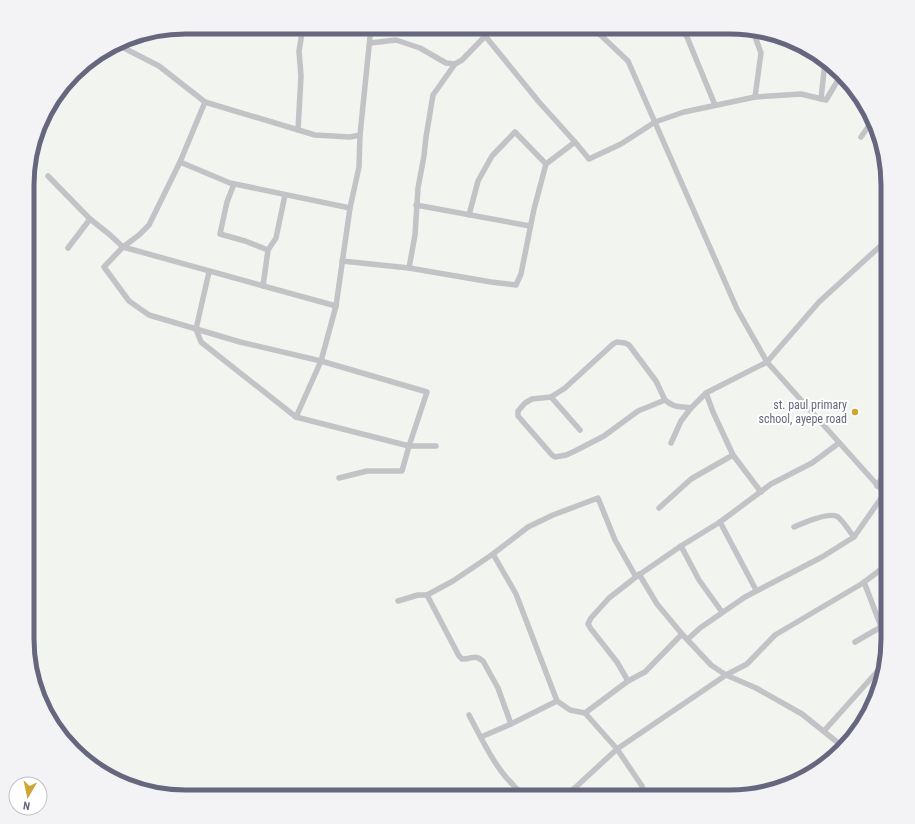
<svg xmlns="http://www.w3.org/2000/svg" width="915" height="824" font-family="'Roboto Condensed',sans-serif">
<rect width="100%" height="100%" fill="#f2f4f0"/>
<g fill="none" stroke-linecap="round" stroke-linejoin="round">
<g stroke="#c2c2c7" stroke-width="5.5">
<path d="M592 27 628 61 737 309 767 362 888 497"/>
<path d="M680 27 687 37 715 105"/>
<path d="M753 31 761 53 755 97"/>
<path d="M486 37 539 102 575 142"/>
<path d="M370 43 396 40 420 48 446 63 455 64 462 60 494 27"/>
<path d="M118 45 159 66 205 102 315 135 350 137 360 135 371 27"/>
<path d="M821 99 825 62"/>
<path d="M205 102 180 162 149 225 139 235 123 247 104 267 129 301 149 315 240 342 321 361 427 392 409 446 402 471H367L339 478"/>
<path d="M298 130 301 76 299 51 303 27"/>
<path d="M861 137 873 120"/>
<path d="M180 162 230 183 350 208"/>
<path d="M48 176 90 219 109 234 123 247 336 306 350 208 359 167 360 135"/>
<path d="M234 184 227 202 220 234 245 241 268 250 276 238 285 195"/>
<path d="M416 205 530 226"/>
<path d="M469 215 478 181 492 156 515 132 546 164"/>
<path d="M68 248 90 219"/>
<path d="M342 261 409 268 415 235 418 188 424 156 426 137 433 95 455 64"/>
<path d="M409 268 491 282 516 285 521 274 534 209 546 164 575 142 589 159 621 144 655 122 684 112 755 97 801 94 826 100 841 75"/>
<path d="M209 272 196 329 201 342 296 417 409 446H436"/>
<path d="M263 286 268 250"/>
<path d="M617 342 625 343 629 345 656 381 665 400 638 411 604 436 575 451 566 455 555 457 552 455 518 416V411L525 403 532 399 551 397 565 388 613 344Z"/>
<path d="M706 393 713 412 733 455 761 492"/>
<path d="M551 397 580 430"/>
<path d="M665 400C675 408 678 406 691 408"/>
<path d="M296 417 321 361 336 306"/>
<path d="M671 443 681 421 691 408 706 393 767 362 819 302 888 239"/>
<path d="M877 486 888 466"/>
<path d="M659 508 691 479 733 455"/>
<path d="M720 522 756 590"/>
<path d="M794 527C803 523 830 511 838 517 844 522 849 531 854 537"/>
<path d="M681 546 699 580 722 612"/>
<path d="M493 554 516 594 557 701 570 710 585 713 617 749 565 797"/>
<path d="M639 574 657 604 682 634 711 665 726 675 756 688 802 714 842 746"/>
<path d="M864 582 887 642"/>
<path d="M398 601 418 595H427"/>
<path d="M688 639 700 628 745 597 822 557 854 537 884 494"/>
<path d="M855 642 881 627"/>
<path d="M628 681 617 662 591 629 588 624 591 618 609 598 636 577 681 546 720 522 771 484 812 463 839 443"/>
<path d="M585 713 628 681 645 672 682 634"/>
<path d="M469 715C485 745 498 775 526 797"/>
<path d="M511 724 498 688 483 661C473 653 472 660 462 659L459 656 427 595 453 581 493 554 528 527 553 515 598 498 615 540 636 577"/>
<path d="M824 731 883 665"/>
<path d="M481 737 511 724 557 701"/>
<path d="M644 797 642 786 617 749 726 675 747 664 775 635 863 583 888 564"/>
<path d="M740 797 755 792 764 791"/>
</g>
</g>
<circle fill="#d0a534" stroke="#fff" stroke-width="1.5" cx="855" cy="412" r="4"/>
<g text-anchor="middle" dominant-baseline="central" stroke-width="4" stroke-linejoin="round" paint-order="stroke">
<g font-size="12" fill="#66677e" stroke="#fff" text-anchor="end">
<text x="847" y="405">st. paul primary<tspan x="847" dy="14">school, ayepe road</tspan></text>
</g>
</g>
<path d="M0 0H915V824H0ZM185 34H730A151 151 0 0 1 881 185V639A151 151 0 0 1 730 790H185A151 151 0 0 1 34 639V185A151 151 0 0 1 185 34Z" fill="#f3f3f5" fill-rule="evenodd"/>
<path fill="none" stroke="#66677e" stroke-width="5" d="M185 34H730A151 151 0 0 1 881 185V639A151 151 0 0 1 730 790H185A151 151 0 0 1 34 639V185A151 151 0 0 1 185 34Z"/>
<g transform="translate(28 796) rotate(189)"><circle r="19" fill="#ffffff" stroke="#c2c2cb"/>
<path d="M0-3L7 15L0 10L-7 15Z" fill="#d0a534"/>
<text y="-6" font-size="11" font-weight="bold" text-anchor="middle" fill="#66677e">N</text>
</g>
</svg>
